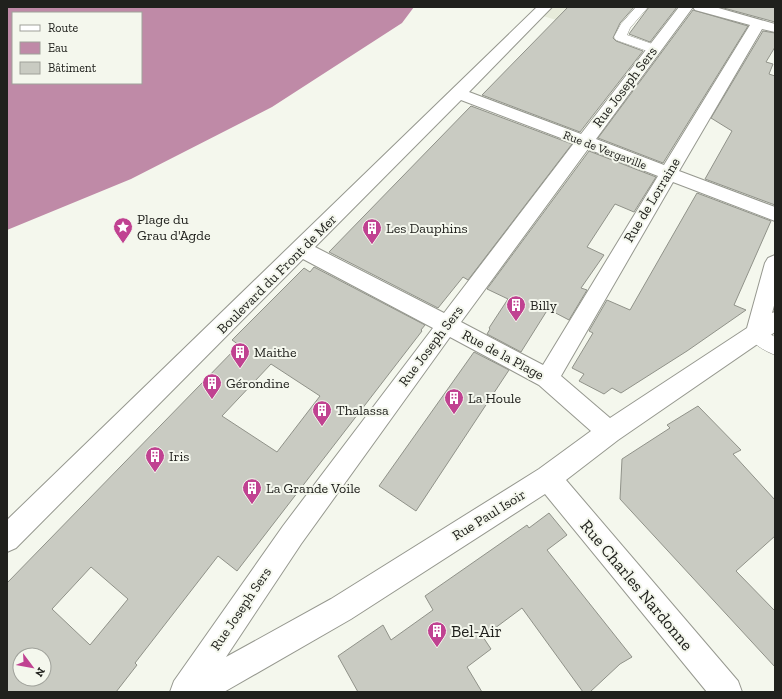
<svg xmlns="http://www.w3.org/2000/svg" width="782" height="699" font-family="'Zilla Slab',serif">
<rect width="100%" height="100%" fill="#f4f7ed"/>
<path fill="#e7ebda" d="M551 7H590L573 25 543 16Z"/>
<path fill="#bf8aa7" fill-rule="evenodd" d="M7 7H414L402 23 272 107 131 179 7 230ZM13 13H141V83H13Z"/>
<g fill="#c9cbc2" stroke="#909289" fill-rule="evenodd">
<path d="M568 7H634L620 23 613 38 616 41 643 51 580 132 482 95Z"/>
<path d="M649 7H677L650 42 629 34Z"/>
<path d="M720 7H775V22Z"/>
<path d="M693 10 748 26 663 163 598 138Z"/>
<path d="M763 31 775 33V47L766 62 773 64 769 74 775 76V205L705 179 732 131 711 118Z"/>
<path d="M471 106 572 144 468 280 463 277 438 308 329 252Z"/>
<path d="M589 151 656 177 634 212 615 204 587 247 604 255 581 288 587 290 569 320 548 309 521 352 487 334 490 329 489 328 508 299 487 289Z"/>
<path d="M697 193 771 221 734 305 746 310 687 351 621 393 612 388 604 394 579 381 584 374 572 368 593 333 589 331 607 300 630 310Z"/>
<path d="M314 267 425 325 421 330 422 331 237 571 218 556 135 663 137 665 116 692H7V583L239 345 232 340 304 268 310 272ZM271 364 320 396 277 452 222 416ZM91 567 128 599 90 645 52 609ZM20 655H44V679H20Z"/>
<path d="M474 352 509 370 416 511 379 486Z"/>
<path d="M698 406 741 450 733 454 775 500V536L736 571 775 611V667L620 499 622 459 670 428 667 425Z"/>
<path d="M549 513 567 535 547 550 632 657 620 664 590 692H583L522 608 483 637 491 649 467 667 482 692H358L338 656 383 625 391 640 433 610 425 596 527 525 529 528Z"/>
</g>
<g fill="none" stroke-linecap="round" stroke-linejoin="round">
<defs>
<g id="lane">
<path d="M636 7H648L630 28 627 35 658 46 660 49 658 52H650L616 40 614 37 621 24Z"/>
<path d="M756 326 775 337V355C765 351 752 344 747 334L749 329Z"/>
</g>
<path id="street" d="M537 7H552L469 92 581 134 679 7H693L596 139 664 165 750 25 695 10 693 7H715L775 24V32L762 29 679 171 775 207V221L673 182 561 376 610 418 747 328 765 263 768 258 775 255V302L772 313 775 312V332L618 440 566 480 738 681 742 692H707L545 494 351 619 224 692H170L174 681 283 526 433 328 303 259 16 548 7 552V520ZM461 100 574 143 444 313 315 247ZM588 149 658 176 543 365 461 322ZM450 337 539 385 591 431 539 469 331 599 226 657 301 544Z"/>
</defs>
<use href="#lane" stroke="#96988f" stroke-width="1"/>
<use href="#street" stroke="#96988f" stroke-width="2"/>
<use href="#lane" fill="#fff" fill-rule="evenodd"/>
<use href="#street" fill="#fff" fill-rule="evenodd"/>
</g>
<defs>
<symbol id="sight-pin" viewBox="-11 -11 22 30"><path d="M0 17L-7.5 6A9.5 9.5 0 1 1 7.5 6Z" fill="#c04291" stroke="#f4f7ed"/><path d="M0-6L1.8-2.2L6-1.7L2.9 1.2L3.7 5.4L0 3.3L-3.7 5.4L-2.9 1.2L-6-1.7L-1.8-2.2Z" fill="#fff"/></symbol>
<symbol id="building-pin" viewBox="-11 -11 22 30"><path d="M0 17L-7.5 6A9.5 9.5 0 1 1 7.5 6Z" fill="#c04291" stroke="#f4f7ed"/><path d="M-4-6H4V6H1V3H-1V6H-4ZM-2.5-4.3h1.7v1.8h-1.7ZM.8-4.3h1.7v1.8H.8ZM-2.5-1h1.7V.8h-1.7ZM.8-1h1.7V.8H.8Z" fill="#fff"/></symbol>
</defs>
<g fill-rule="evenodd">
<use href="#sight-pin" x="112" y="216" width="22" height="30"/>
<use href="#building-pin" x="361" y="217" width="22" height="30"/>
<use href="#building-pin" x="505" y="294" width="22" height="30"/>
<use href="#building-pin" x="229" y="341" width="22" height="30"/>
<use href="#building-pin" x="201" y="372" width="22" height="30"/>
<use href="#building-pin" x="443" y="387" width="22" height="30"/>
<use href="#building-pin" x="311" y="399" width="22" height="30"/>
<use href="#building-pin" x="144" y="445" width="22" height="30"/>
<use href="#building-pin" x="241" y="477" width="22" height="30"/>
<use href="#building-pin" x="426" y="620" width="22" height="30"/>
</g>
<g text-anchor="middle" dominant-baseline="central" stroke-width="4" stroke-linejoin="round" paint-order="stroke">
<g font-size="12" fill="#20211d" stroke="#f4f7ed">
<text transform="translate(605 150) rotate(21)">Rue de Vergaville</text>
</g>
<g font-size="14" fill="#20211d" stroke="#f4f7ed">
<text transform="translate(625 87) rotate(-53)">Rue Joseph Sers</text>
<text transform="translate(652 200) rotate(-59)">Rue de Lorraine</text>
<text transform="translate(277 274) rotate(-45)">Boulevard du Front de Mer</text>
<text transform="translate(431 346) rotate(-53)">Rue Joseph Sers</text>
<text transform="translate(503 355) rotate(28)">Rue de la Plage</text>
<text transform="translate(489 515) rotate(-32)">Rue Paul Isoir</text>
<text transform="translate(241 609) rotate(-56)">Rue Joseph Sers</text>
</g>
<g font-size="14" fill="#20211d" stroke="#f4f7ed" text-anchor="start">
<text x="137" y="219">Plage du<tspan x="137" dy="16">Grau d'Agde</tspan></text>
<text x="386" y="228">Les Dauphins</text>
<text x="530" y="305">Billy</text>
<text x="254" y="352">Maithe</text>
<text x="226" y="383">Gérondine</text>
<text x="468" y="398">La Houle</text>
<text x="336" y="410">Thalassa</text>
<text x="169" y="456">Iris</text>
<text x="266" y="488">La Grande Voile</text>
</g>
<g font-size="17" fill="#20211d" stroke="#f4f7ed">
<text transform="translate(637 585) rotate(50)">Rue Charles Nardonne</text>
</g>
<g font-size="17" fill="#20211d" stroke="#f4f7ed" text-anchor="start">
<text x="451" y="631">Bel-Air</text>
</g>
</g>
<rect width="782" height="699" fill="none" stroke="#20211d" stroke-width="16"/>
<rect x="12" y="12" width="130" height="72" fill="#f4f7ed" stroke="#9fa19a"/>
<rect x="20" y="25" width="20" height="6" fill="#ffffff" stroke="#9fa19a"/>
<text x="48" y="32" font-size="12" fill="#20211d">Route</text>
<rect x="20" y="42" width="20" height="12" fill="#bf8aa7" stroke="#9fa19a"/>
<text x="48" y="52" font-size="12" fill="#20211d">Eau</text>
<rect x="20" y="62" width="20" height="12" fill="#c9cbc2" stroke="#9fa19a"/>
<text x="48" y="72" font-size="12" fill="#20211d">Bâtiment</text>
<g transform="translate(32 667) rotate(122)"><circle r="19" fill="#f4f7ed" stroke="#9fa19a"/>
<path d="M0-3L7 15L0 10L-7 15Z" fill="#c04291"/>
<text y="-6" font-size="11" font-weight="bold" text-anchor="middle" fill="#20211d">N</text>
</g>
</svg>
